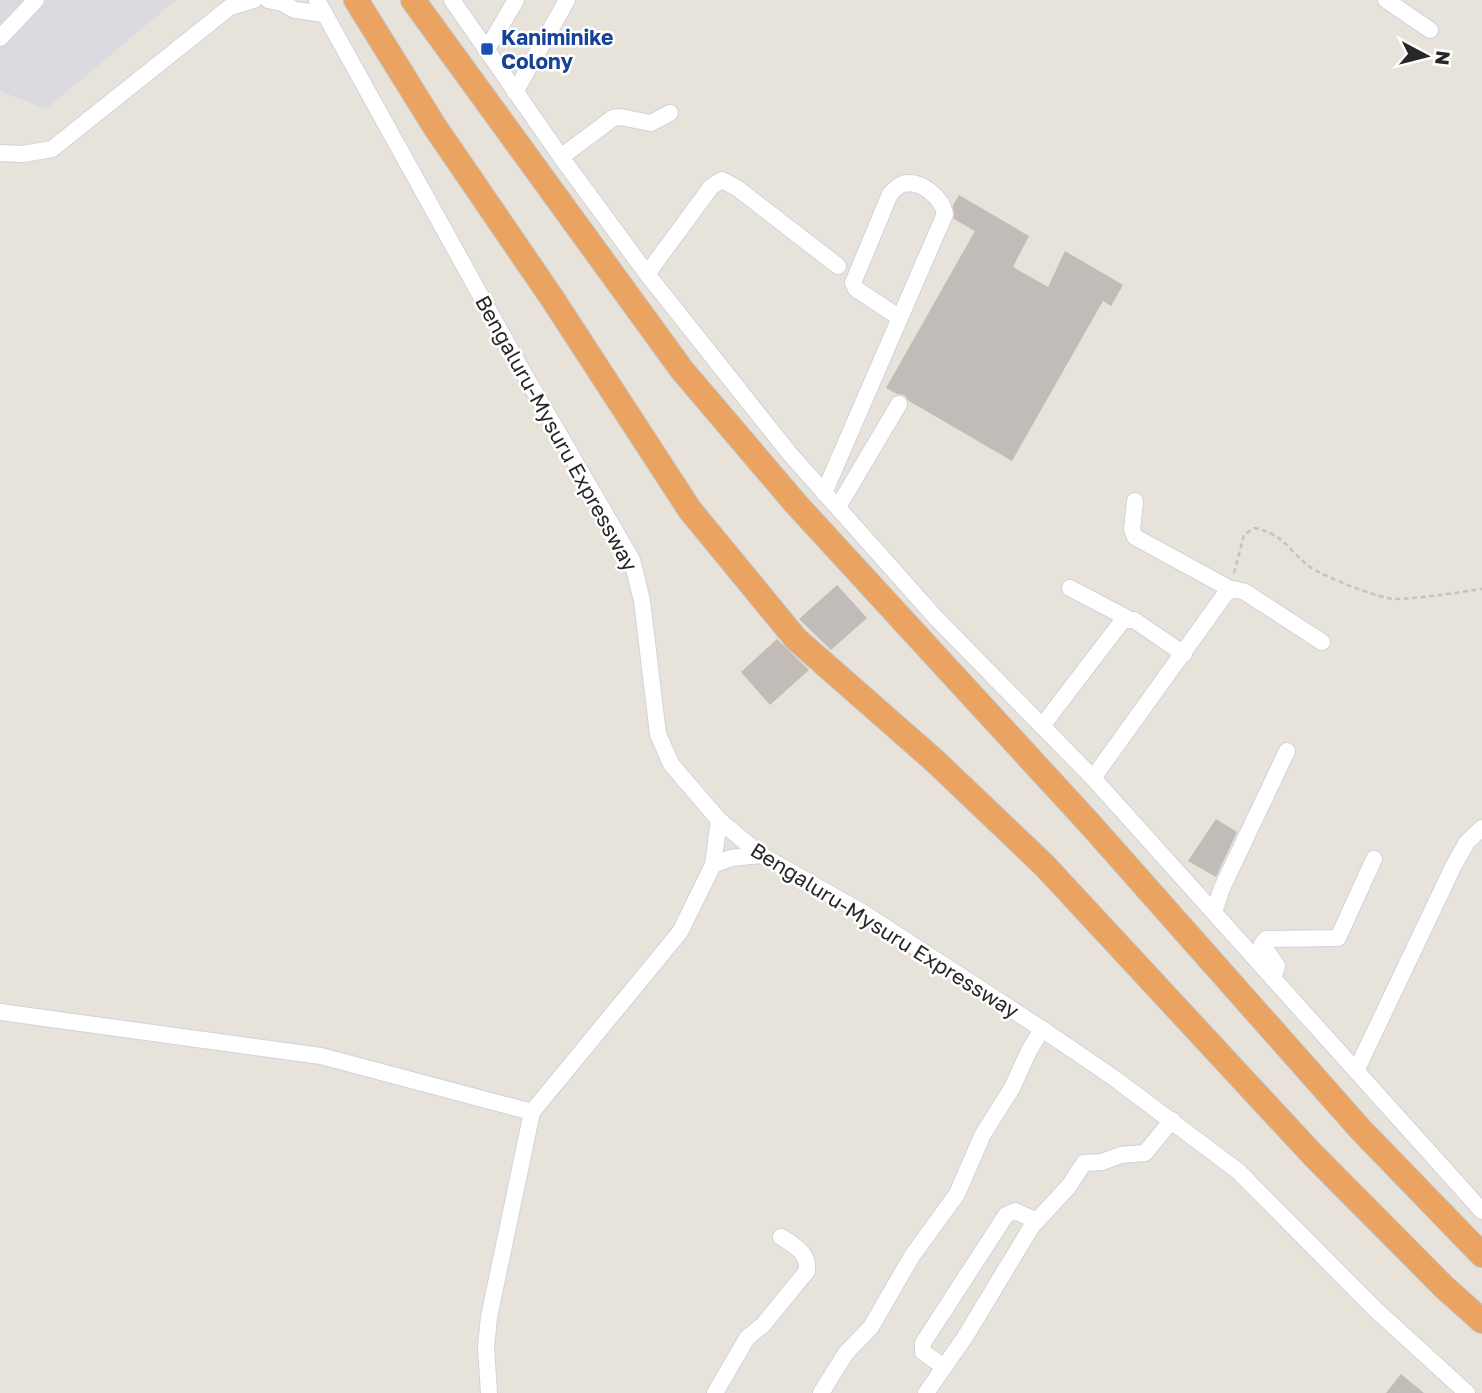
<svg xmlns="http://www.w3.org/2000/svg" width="1482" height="1393" font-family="'Golos Text',sans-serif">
<rect width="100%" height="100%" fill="#e8e3da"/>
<path fill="#dcdae1" d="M0 0H176L46 109 0 91Z"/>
<g fill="#c1bcb7">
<path d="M959 195 1029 236 1013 267 1048 287 1065 251 1123 285 1111 306 1103 301 1012 461 909 401 904 395 897 394 886 388 975 231 954 219 953 205Z"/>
<path d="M837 585 867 618 831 650 799 619Z"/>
<path d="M777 639 809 670 770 705 741 672Z"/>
<path d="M1216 819 1237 832 1216 877 1188 861Z"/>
<path d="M1401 1374 1424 1393H1386Z"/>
</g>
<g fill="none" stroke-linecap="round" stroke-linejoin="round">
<defs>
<g id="minor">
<path d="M268 0 282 3 295 10 325 14"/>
<path d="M317 0 519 365 632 560 642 601 658 734 671 764 719 820 761 855 862 912 1042 1029 1114 1078 1238 1171 1376 1310 1467 1393"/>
<path d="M452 0 561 157 647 274 790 454 936 618 1093 778 1482 1211"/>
<path d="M1386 0 1430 30"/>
<path d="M0 38 36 0"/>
<path d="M487 49 516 0"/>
<path d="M515 92 567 0"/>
<path d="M0 153 23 154 52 149 230 7 254 0"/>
<path d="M561 157 613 118 620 117 651 123 670 113"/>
<path d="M647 274 711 187 722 180 737 188 838 266"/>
<path d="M824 493 945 214C942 198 921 179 903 184 897 186 894 190 890 194L853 283 856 289 900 318"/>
<path d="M1135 501 1132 529 1135 537 1232 590"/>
<path d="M838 507 899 404"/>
<path d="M1070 588 1127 618"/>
<path d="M1042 726 1123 620H1134L1184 654"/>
<path d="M1093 778 1226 593 1233 589 1245 592 1322 642"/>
<path d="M713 865 731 858 761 855"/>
<path d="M1214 912 1222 888 1287 751"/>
<path d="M1273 979 1277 966 1262 944 1266 939 1338 938 1374 859"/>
<path d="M0 1012 321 1056 532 1112"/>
<path d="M1356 1071 1454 865 1467 842 1482 828"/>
<path d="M944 1367 923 1352V1343L1006 1215 1015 1211 1037 1221"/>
<path d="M489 1393 486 1347 489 1317 532 1112 680 932 713 865 719 820"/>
<path d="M715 1393 747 1338 763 1325 807 1271C809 1253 794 1245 781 1237"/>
<path d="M821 1393 846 1353 871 1327 912 1256 957 1194 983 1134 1012 1088 1029 1051 1042 1029"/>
<path d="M926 1393 965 1337 1032 1226 1069 1186 1084 1163 1102 1162 1121 1155 1145 1153 1172 1120"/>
</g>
<g id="highway">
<path d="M356 0 435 127 552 298 690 510 796 639 936 762 1045 866 1313 1155 1444 1287 1482 1321"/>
<path d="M413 0 682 370 796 504 1090 824 1361 1130 1482 1255"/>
</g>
</defs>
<use href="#minor" stroke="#d0d2df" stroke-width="18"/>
<use href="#highway" stroke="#c3c3c3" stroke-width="26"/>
<path stroke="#c3c3c3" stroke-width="2.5" stroke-dasharray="5 3.5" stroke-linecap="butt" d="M1234 573 1244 535 1254 528C1284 534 1288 550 1310 567 1325 577 1379 599 1396 599 1423 598 1455 593 1482 589"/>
<use href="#minor" stroke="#fff" stroke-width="16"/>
<use href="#highway" stroke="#eba362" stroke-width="24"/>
</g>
<rect fill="#1a4fb4" stroke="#fff" stroke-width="2.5" x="480" y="42" width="14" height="14" rx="3.5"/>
<g text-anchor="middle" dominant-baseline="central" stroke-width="5" stroke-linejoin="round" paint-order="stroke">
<g font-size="21" font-weight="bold" fill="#164399" stroke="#fff" text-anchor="start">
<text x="501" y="37">Kaniminike<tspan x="501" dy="24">Colony</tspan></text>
</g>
<g font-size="21" fill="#272727" stroke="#fff">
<text transform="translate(557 433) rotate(61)">Bengaluru-Mysuru Expressway</text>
<text transform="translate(885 930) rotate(32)">Bengaluru-Mysuru Expressway</text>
</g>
</g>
<g transform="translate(1426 56) rotate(97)" stroke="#ffffff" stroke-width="5" paint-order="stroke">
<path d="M0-5L12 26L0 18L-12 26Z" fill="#272727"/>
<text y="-10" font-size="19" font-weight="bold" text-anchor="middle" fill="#272727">N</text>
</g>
</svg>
